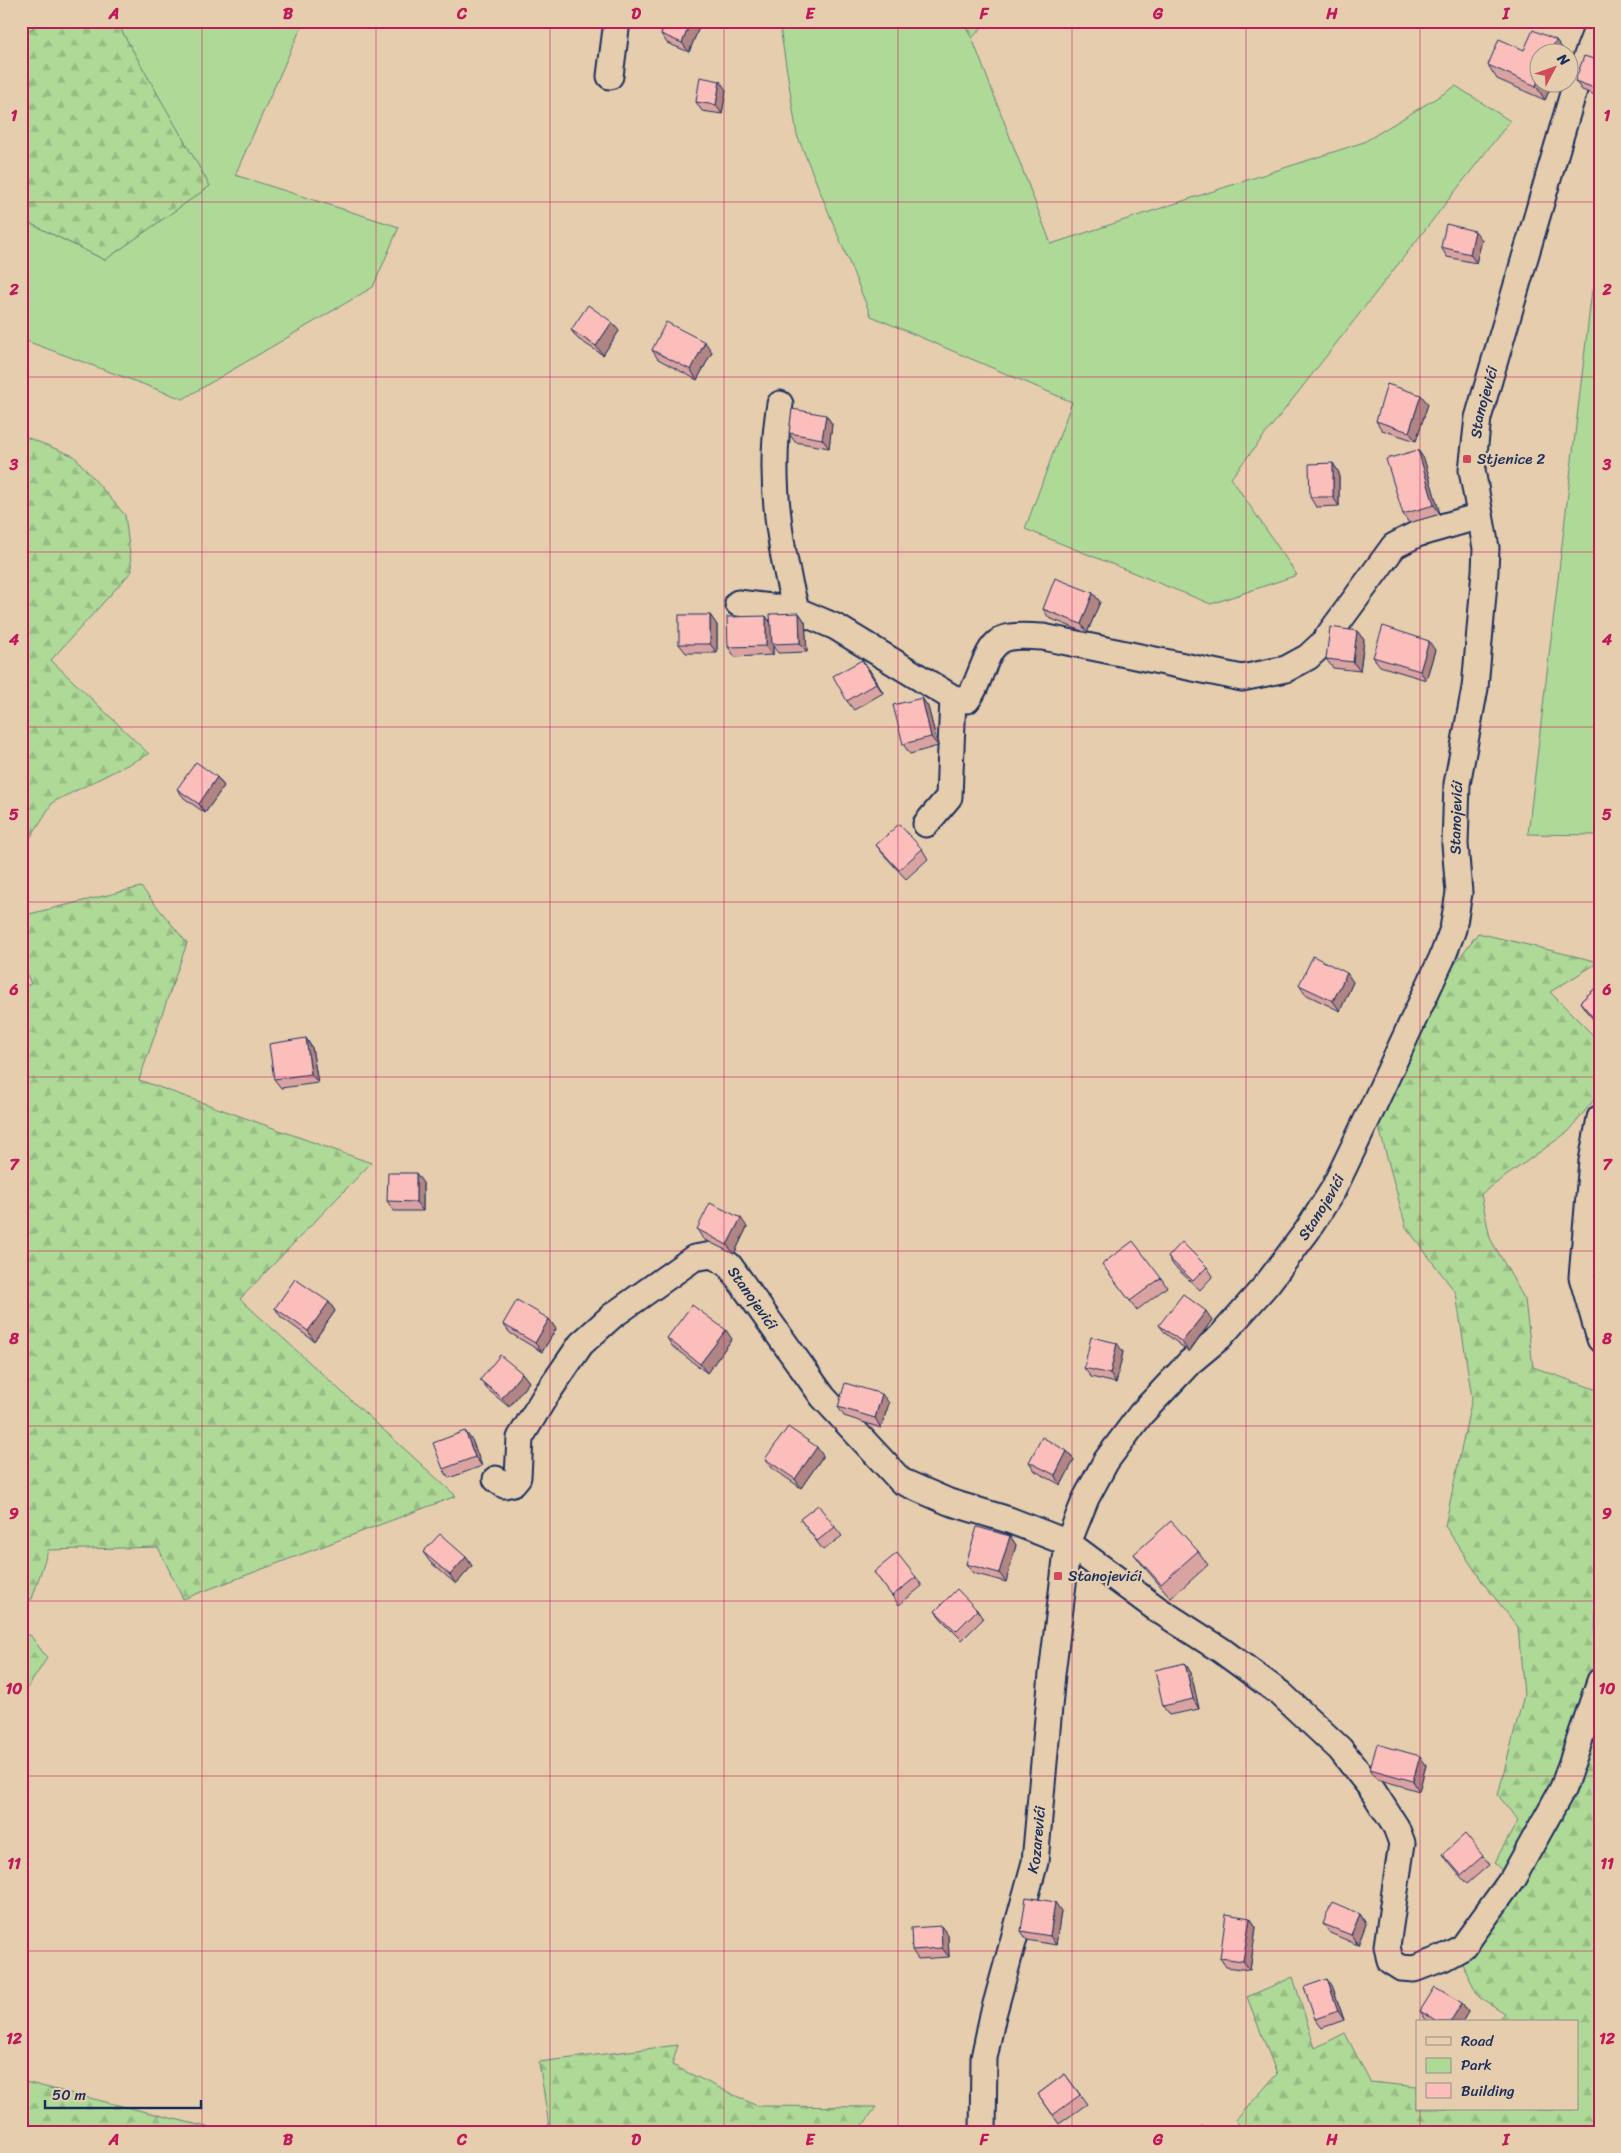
<svg xmlns="http://www.w3.org/2000/svg" width="1621" height="2153" font-family="Sriracha,sans-serif">
<defs>
<pattern id="forest-firs" width="22" height="20" patternUnits="userSpaceOnUse" patternTransform="scale(1.25)"><rect width="22" height="20" fill="#afd996"/><path d="M5 1l3.5 6h-7zM16 11l3.5 6h-7z" fill="#96bb84"/></pattern>
</defs>
<rect width="100%" height="100%" fill="#e5cdad"/>
<filter id="ink" filterUnits="userSpaceOnUse"><feTurbulence type="fractalNoise" baseFrequency=".02" numOctaves="2"/><feDisplacementMap in="SourceGraphic" scale="10" xChannelSelector="R" yChannelSelector="G"/><feConvolveMatrix kernelMatrix="1 2 1 2 8 2 1 2 1" color-interpolation-filters="sRGB"/></filter>
<g filter="url(#ink)">
<g fill="#afd996" stroke="#65847a">
<path d="M21 21H43L21 36Z"/>
<path d="M116 21H304L235 175 399 227 373 287 183 399 21 339V219L105 260 209 186Z"/>
<path d="M779 21H962L972 38 1051 244 1364 142 1456 86 1510 121 1231 478 1297 575 1211 604 1025 529 1072 402 871 316 797 135Z"/>
<path d="M1592 290 1600 292V835L1528 834Z"/>
</g>
<g fill="url(#forest-firs)" stroke="#65847a">
<path d="M43 21H116L210 186 105 260 21 219V36Z"/>
<path d="M962 21H988L972 38Z"/>
<path d="M21 435 74 456 125 515 132 571 51 660 149 754 53 802 21 852Z"/>
<path d="M141 887 187 943 139 1080 371 1163 240 1299 456 1496 183 1599 158 1547 48 1550 32 1599 21 1600V987L31 984 21 960V916Z"/>
<path d="M1478 933 1599 962 1550 992 1600 1042V1092L1569 1131 1481 1194 1490 1238 1525 1300 1533 1367 1600 1391V1496L1595 1638 1600 1642V1673L1574 1727 1600 1740V2132H1239L1236 2120 1277 2074 1247 1997 1293 1977 1315 2048 1345 2033 1370 2082 1417 2087V2109H1577V2022H1497L1505 2013 1479 1997 1461 1962 1515 1882 1494 1863 1518 1821 1498 1795 1524 1695 1518 1627 1484 1584 1445 1526 1472 1398 1456 1293 1406 1227 1375 1113 1428 1000Z"/>
<path d="M21 1635H30L47 1658 21 1698Z"/>
<path d="M678 2045 672 2065 757 2106 876 2107 858 2132H550L539 2062Z"/>
<path d="M21 2081 227 2132H21Z"/>
</g>
<g fill="none" stroke-linecap="round" stroke-linejoin="round">
<defs>
<g id="minor">
<path d="M610 76 617 21"/>
<path d="M780 404C768 473 778 543 796 610"/>
<path d="M738 603 796 610 836 627 953 698 967 700C983 682 983 640 1011 637 1021 635 1033 637 1043 637L1242 678 1286 669 1308 657 1323 643 1394 546 1417 534 1480 516"/>
<path d="M926 824 949 797 953 698"/>
<path d="M1600 1118 1592 1161 1582 1277 1600 1339"/>
<path id="s1" d="M496 1479 504 1485 513 1483 518 1477 520 1438 546 1395 581 1344 612 1316 694 1258 712 1255 729 1265 823 1397 901 1481 949 1502 1009 1520 1068 1543 1157 1609 1221 1650 1281 1694 1340 1749 1371 1788 1396 1827 1402 1843 1387 1946 1390 1961 1401 1968 1414 1969 1443 1958 1463 1947 1513 1878 1563 1788 1600 1681"/>
<path id="s2" d="M983 2132 984 2058 993 2015 1035 1862 1052 1674 1068 1543 1086 1498 1106 1461 1141 1414 1190 1362 1220 1337 1267 1284 1307 1231 1333 1190 1371 1111 1442 958 1453 929 1459 893 1455 844 1457 784 1475 688 1485 571 1486 548 1472 470 1478 418 1574 90 1600 21"/>
</g>
</defs>
<use href="#minor" stroke="#1b2f5e" stroke-width="29"/>
<use href="#minor" stroke="#e5cdad" stroke-width="25"/>
</g>
<g fill="#d8a3a1" stroke="#1b2f5e">
<path d="M700 25 689 52 667 43 661 34Z"/>
<path d="M1556 40 1565 52H1538V82H1553L1545 100 1497 79 1488 65 1524 50Z"/>
<path d="M1600 61V97L1582 90 1575 81Z"/>
<path d="M726 90 722 114 702 111 696 102Z"/>
<path d="M1482 240 1476 263 1447 257 1441 247Z"/>
<path d="M571 330 619 331 603 355 578 339Z"/>
<path d="M652 350 712 352 697 380 658 359Z"/>
<path d="M1428 404 1416 441 1382 430 1376 421Z"/>
<path d="M826 415 832 424 829 448 795 442 789 433Z"/>
<path d="M1418 450 1424 459 1440 514 1409 523 1403 514Z"/>
<path d="M1333 463 1339 473V506L1316 507 1310 497Z"/>
<path d="M1093 593 1100 602 1087 633 1049 618 1043 609Z"/>
<path d="M799 613 805 622 807 652 778 653 773 646V655L735 657 728 647 771 623Z"/>
<path d="M710 615 717 625V653H686L679 644Z"/>
<path d="M1357 631 1364 640 1360 671 1333 668 1326 659Z"/>
<path d="M1435 650 1426 680 1380 666 1373 657Z"/>
<path d="M869 669 883 693 854 710 847 701Z"/>
<path d="M922 698 928 707 938 746 910 754 903 744Z"/>
<path d="M217 777 224 786 205 813 184 798 177 789Z"/>
<path d="M876 845 922 849 928 859 906 879 883 854Z"/>
<path d="M1353 982 1340 1011 1305 994 1299 985Z"/>
<path d="M1600 984V1027L1586 1011 1580 1002Z"/>
<path d="M306 1038 312 1048 318 1083 281 1088 274 1079Z"/>
<path d="M423 1183V1211H394L387 1201Z"/>
<path d="M747 1227 734 1254 703 1239 697 1229Z"/>
<path d="M1168 1257 1207 1267 1213 1276 1200 1290 1174 1266Z"/>
<path d="M1109 1273 1161 1278 1167 1287 1137 1310Z"/>
<path d="M329 1302 335 1311 314 1341 281 1317 275 1308Z"/>
<path d="M549 1319 556 1329 542 1352 510 1333 503 1324Z"/>
<path d="M1212 1320 1189 1352 1166 1334 1159 1325Z"/>
<path d="M667 1338 732 1339 707 1373 673 1347Z"/>
<path d="M1123 1352 1116 1383 1091 1377 1084 1368Z"/>
<path d="M522 1373 529 1382 509 1407 487 1389 480 1380Z"/>
<path d="M889 1403 881 1428 844 1416 838 1407Z"/>
<path d="M472 1440 482 1466 449 1478 443 1469Z"/>
<path d="M1067 1451 1074 1460 1061 1485 1035 1471 1029 1462Z"/>
<path d="M823 1456 801 1488 772 1468 765 1459Z"/>
<path d="M800 1519 835 1527 842 1536 823 1550Z"/>
<path d="M1010 1536 1016 1545 1006 1582 973 1573 966 1564Z"/>
<path d="M1198 1551 1208 1565 1171 1598 1144 1567 1134 1554Z"/>
<path d="M423 1552 466 1557 472 1566 456 1584 430 1562Z"/>
<path d="M874 1572 916 1577 922 1586 899 1605Z"/>
<path d="M977 1610 983 1619 962 1640 942 1620 935 1611Z"/>
<path d="M1185 1663 1191 1673 1199 1709 1169 1715 1163 1706Z"/>
<path d="M1426 1765 1419 1791 1377 1779 1370 1769Z"/>
<path d="M1443 1854 1483 1856 1489 1865 1467 1884 1449 1863Z"/>
<path d="M1061 1911 1056 1945 1027 1940 1021 1931Z"/>
<path d="M1360 1914 1366 1924 1358 1945 1330 1933 1323 1924Z"/>
<path d="M1250 1918 1256 1927 1250 1970 1226 1967 1220 1958Z"/>
<path d="M948 1935 949 1957 918 1959 912 1950Z"/>
<path d="M1333 1988 1344 2020 1322 2028 1315 2019Z"/>
<path d="M1462 2003 1468 2012 1462 2022H1429L1426 2020 1420 2011Z"/>
<path d="M1065 2074 1087 2104 1059 2124 1038 2094Z"/>
</g>
<g fill="#b08583" stroke="#1b2f5e">
<path d="M691 21H697L700 25 689 52 682 43Z"/>
<path d="M1556 40 1565 52H1550Z"/>
<path d="M1538 80V82H1553L1545 100 1536 86Z"/>
<path d="M720 81 726 90 722 114 716 105Z"/>
<path d="M1475 231 1482 240 1476 263 1470 254Z"/>
<path d="M612 322 619 331 603 355 596 346Z"/>
<path d="M705 342 712 352 697 380 691 370Z"/>
<path d="M1421 395 1428 404 1416 441 1409 432Z"/>
<path d="M826 415 832 424 829 448 822 439Z"/>
<path d="M1418 450 1424 459 1440 514 1434 505Z"/>
<path d="M1333 463 1339 473V506L1333 497Z"/>
<path d="M1093 593 1100 602 1087 633 1081 624Z"/>
<path d="M799 613 805 622 807 652 800 643Z"/>
<path d="M710 615 717 625V653L710 644Z"/>
<path d="M766 616 772 625V644L773 646V655L766 646Z"/>
<path d="M1357 631 1364 640 1360 671 1353 662Z"/>
<path d="M1429 641 1435 650 1426 680 1420 671Z"/>
<path d="M862 660 869 669 883 693 876 683Z"/>
<path d="M922 698 928 707 938 746 931 737Z"/>
<path d="M217 777 224 786 205 813 199 804Z"/>
<path d="M1347 973 1353 982 1340 1011 1333 1001Z"/>
<path d="M306 1038 312 1048 318 1083 311 1074Z"/>
<path d="M416 1173 423 1183V1211L416 1202Z"/>
<path d="M741 1218 747 1227 734 1254 727 1245Z"/>
<path d="M329 1302 335 1311 314 1341 308 1331Z"/>
<path d="M1206 1311 1212 1320 1189 1352 1182 1342Z"/>
<path d="M549 1319 556 1329 542 1352 535 1343Z"/>
<path d="M726 1330 732 1339 707 1373 700 1364Z"/>
<path d="M1117 1343 1123 1352 1116 1383 1110 1374Z"/>
<path d="M522 1373 529 1382 509 1407 502 1398Z"/>
<path d="M882 1394 889 1403 881 1428 875 1418Z"/>
<path d="M465 1431 472 1440 482 1466 475 1457Z"/>
<path d="M817 1447 823 1456 801 1488 795 1479Z"/>
<path d="M1067 1451 1074 1460 1061 1485 1055 1475Z"/>
<path d="M1010 1536 1016 1545 1006 1582 999 1573Z"/>
<path d="M466 1557 472 1566 456 1584 450 1575Z"/>
<path d="M1185 1663 1191 1673 1199 1709 1193 1699Z"/>
<path d="M1420 1756 1426 1765 1419 1791 1413 1781Z"/>
<path d="M1055 1902 1061 1911 1056 1945 1050 1936Z"/>
<path d="M1360 1914 1366 1924 1358 1945 1351 1935Z"/>
<path d="M1250 1918 1256 1927 1250 1970 1243 1961Z"/>
<path d="M941 1926 948 1935 949 1957 942 1948Z"/>
<path d="M1327 1979 1333 1988 1344 2020 1338 2011Z"/>
<path d="M1462 2003 1468 2012 1462 2022H1450Z"/>
</g>
<g fill="#fbbebb" stroke="#1b2f5e">
<path d="M666 21H691L682 43 661 34Z"/>
<path d="M1533 30 1556 40 1550 52H1538V80L1536 86 1488 65 1499 39 1524 50Z"/>
<path d="M1584 56 1600 61V90L1575 81Z"/>
<path d="M700 77 720 81 716 105 696 102Z"/>
<path d="M1600 186V194L1598 193Z"/>
<path d="M1446 224 1475 231 1470 254 1441 247Z"/>
<path d="M588 305 612 322 596 346 571 330Z"/>
<path d="M666 322 705 342 691 370 652 350Z"/>
<path d="M1387 384 1421 395 1409 432 1376 421Z"/>
<path d="M792 409 826 415 822 439 789 433Z"/>
<path d="M1418 450 1434 505 1403 514 1386 459Z"/>
<path d="M1333 463V497H1310L1309 464Z"/>
<path d="M1055 578 1093 593 1081 624 1043 609Z"/>
<path d="M799 613 800 643 772 644 770 614Z"/>
<rect x="679" y="615" width="31" height="29"/>
<path d="M766 616V646L728 647 727 617Z"/>
<path d="M1383 626 1429 641 1420 671 1373 657Z"/>
<path d="M1330 627 1357 631 1353 662 1326 659Z"/>
<path d="M862 660 876 683 847 701 833 676Z"/>
<path d="M922 698 931 737 903 744 893 705Z"/>
<path d="M196 762 217 777 199 804 177 789Z"/>
<path d="M899 824 922 849 899 870 876 845Z"/>
<path d="M1313 956 1347 973 1333 1001 1299 985Z"/>
<path d="M1600 984V1025L1580 1002Z"/>
<path d="M306 1038 311 1074 274 1079 269 1044Z"/>
<path d="M388 1173H416V1202L387 1201Z"/>
<path d="M710 1203 741 1218 727 1245 697 1229Z"/>
<path d="M1133 1241 1161 1278 1130 1301 1102 1264Z"/>
<path d="M1182 1242 1207 1267 1193 1281 1168 1257Z"/>
<path d="M295 1279 329 1302 308 1331 275 1308Z"/>
<path d="M1183 1294 1206 1311 1182 1342 1159 1325Z"/>
<path d="M517 1300 549 1319 535 1343 503 1324Z"/>
<path d="M692 1305 726 1330 700 1364 667 1338Z"/>
<path d="M1091 1337 1117 1343 1110 1374 1084 1368Z"/>
<path d="M500 1355 522 1373 502 1398 480 1380Z"/>
<path d="M845 1383 882 1394 875 1418 838 1407Z"/>
<path d="M788 1427 817 1447 795 1479 765 1459Z"/>
<path d="M465 1431 475 1457 443 1469 433 1443Z"/>
<path d="M1042 1437 1067 1451 1055 1475 1029 1462Z"/>
<path d="M818 1505 835 1527 817 1541 800 1519Z"/>
<path d="M1171 1521 1198 1551 1161 1584 1134 1554Z"/>
<path d="M977 1527 1010 1536 999 1573 966 1564Z"/>
<path d="M440 1534 466 1557 450 1575 423 1552Z"/>
<path d="M897 1553 916 1577 892 1596 874 1572Z"/>
<path d="M957 1589 977 1610 956 1631 935 1611Z"/>
<path d="M1185 1663 1193 1699 1163 1706 1155 1670Z"/>
<path d="M1377 1744 1420 1756 1413 1781 1370 1769Z"/>
<path d="M1465 1834 1483 1856 1461 1875 1443 1854Z"/>
<path d="M1026 1897 1055 1902 1050 1936 1021 1931Z"/>
<path d="M1332 1902 1360 1914 1351 1935 1323 1924Z"/>
<path d="M1226 1914 1250 1918 1243 1961 1220 1958Z"/>
<path d="M941 1926 942 1948 912 1950 911 1928Z"/>
<path d="M1327 1979 1338 2011 1315 2019 1304 1987Z"/>
<path d="M1435 1987 1462 2003 1450 2022H1438L1420 2011Z"/>
<path d="M1065 2074 1080 2095 1053 2115 1038 2094Z"/>
<path d="M1202 2126 1209 2132H1198Z"/>
</g>
</g>
<path fill="none" stroke="#c2185b" stroke-width="1" stroke-opacity="0.55" d="M202 21V2132M376 21V2132M550 21V2132M724 21V2132M898 21V2132M1072 21V2132M1246 21V2132M1420 21V2022M21 202H1600M21 377H1600M21 552H1600M21 727H1600M21 902H1600M21 1077H1600M21 1251H1600M21 1426H1600M21 1601H1600M21 1776H1600M21 1951H1600M1420 2109V2132"/>
<g fill="#d1495b" stroke="#e5cdad" stroke-width="2">
<rect x="1462" y="454" width="10" height="10" rx="2.5"/>
<rect x="1053" y="1571" width="10" height="10" rx="2.5"/>
</g>
<g text-anchor="middle" dominant-baseline="central" stroke-width="4.5" stroke-linejoin="round" paint-order="stroke">
<g font-size="15" fill="#1b2f5e" stroke="#e5cdad">
<text stroke="none"><textPath href="#s2" startOffset="1862">Stanojevići</textPath></text>
<text stroke="none"><textPath href="#s2" startOffset="1442">Stanojevići</textPath></text>
<text stroke="none"><textPath href="#s2" startOffset="1022">Stanojevići</textPath></text>
<text stroke="none"><textPath href="#s1" startOffset="399">Stanojevići</textPath></text>
<text stroke="none"><textPath href="#s2" startOffset="299">Kozarevići</textPath></text>
</g>
<g font-size="15" fill="#1b2f5e" stroke="#e5cdad" text-anchor="start">
<text x="1477" y="459">Stjenice 2</text>
<text x="1068" y="1576">Stanojevići</text>
</g>
</g>
<rect width="1621" height="2153" fill="none" stroke="#e5cdad" stroke-width="55"/>
<rect x="1416" y="2020" width="162" height="90" fill="#e5cdad" stroke="#948e8d"/>
<rect x="1426" y="2037" width="25" height="8" fill="#e5cdad" stroke="#948e8d"/>
<text x="1461" y="2046" font-size="15" fill="#1b2f5e">Road</text>
<rect x="1426" y="2058" width="25" height="15" fill="#afd996" stroke="#948e8d"/>
<text x="1461" y="2070" font-size="15" fill="#1b2f5e">Park</text>
<rect x="1426" y="2083" width="25" height="15" fill="#fbbebb" stroke="#948e8d"/>
<text x="1461" y="2096" font-size="15" fill="#1b2f5e">Building</text>
<g transform="translate(1554 68) rotate(49)"><circle r="24" fill="#e5cdad" stroke="#948e8d"/>
<path d="M0-4L9 19L0 12L-9 19Z" fill="#d1495b"/>
<text y="-8" font-size="14" font-weight="bold" text-anchor="middle" fill="#1b2f5e">N</text>
</g>
<path d="M45 2100v8h156v-8" fill="none" stroke="#1b2f5e" stroke-width="2.5"/>
<text x="52" y="2100" font-size="15" fill="#1b2f5e" stroke="#e5cdad" stroke-width="4" paint-order="stroke">50 m</text>
<rect x="28" y="28" width="1566" height="2098" fill="none" stroke="#c2185b" stroke-width="2"/>
<g font-size="16" text-anchor="middle" font-weight="bold" fill="#c2185b">
<text x="114" y="19">A</text>
<text x="288" y="19">B</text>
<text x="462" y="19">C</text>
<text x="636" y="19">D</text>
<text x="810" y="19">E</text>
<text x="984" y="19">F</text>
<text x="1158" y="19">G</text>
<text x="1332" y="19">H</text>
<text x="1506" y="19">I</text>
<text x="14" y="121">1</text>
<text x="1607" y="121">1</text>
<text x="14" y="295">2</text>
<text x="1607" y="295">2</text>
<text x="14" y="470">3</text>
<text x="1607" y="470">3</text>
<text x="14" y="645">4</text>
<text x="1607" y="645">4</text>
<text x="14" y="820">5</text>
<text x="1607" y="820">5</text>
<text x="14" y="995">6</text>
<text x="1607" y="995">6</text>
<text x="14" y="1170">7</text>
<text x="1607" y="1170">7</text>
<text x="14" y="1344">8</text>
<text x="1607" y="1344">8</text>
<text x="14" y="1519">9</text>
<text x="1607" y="1519">9</text>
<text x="14" y="1694">10</text>
<text x="1607" y="1694">10</text>
<text x="14" y="1869">11</text>
<text x="1607" y="1869">11</text>
<text x="14" y="2044">12</text>
<text x="1607" y="2044">12</text>
<text x="114" y="2145">A</text>
<text x="288" y="2145">B</text>
<text x="462" y="2145">C</text>
<text x="636" y="2145">D</text>
<text x="810" y="2145">E</text>
<text x="984" y="2145">F</text>
<text x="1158" y="2145">G</text>
<text x="1332" y="2145">H</text>
<text x="1506" y="2145">I</text>
</g>
</svg>
